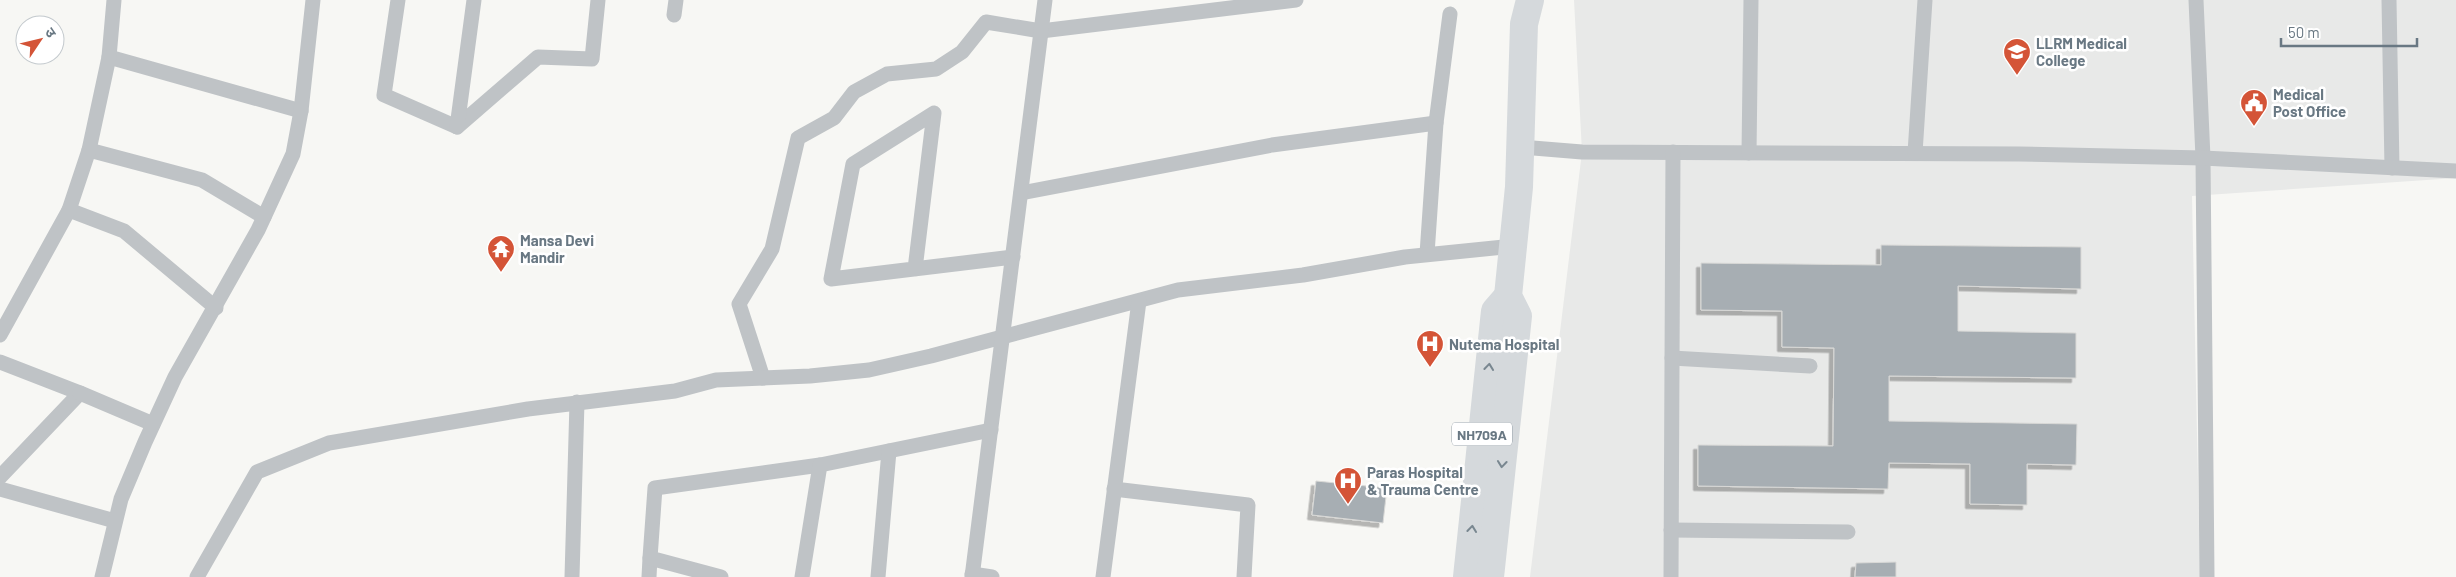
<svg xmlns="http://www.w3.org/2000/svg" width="2456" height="577" font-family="Barlow,'Noto Sans Devanagari',sans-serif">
<defs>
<filter id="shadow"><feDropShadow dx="-4.5" dy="4.5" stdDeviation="0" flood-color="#0004"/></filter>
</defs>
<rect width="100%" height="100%" fill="#f7f7f4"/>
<path fill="#e8e9e8" d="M1574 0H2456V178L2192 196 2200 577H1530L1582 152Z"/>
<g fill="#a7aeb3" stroke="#d9d9d7" filter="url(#shadow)">
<path d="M1881 245 2081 247V289L1958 286V331L2076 333V378L1889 376V421L2077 424 2076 465 2027 464V505L1970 504V464L1889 463 1888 489 1698 486V445L1833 446 1834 348 1782 347V311L1701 310V263L1881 265Z"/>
<path d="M1316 481 1387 488 1383 523 1312 515Z"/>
<path d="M1896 562V577H1855L1856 563Z"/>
</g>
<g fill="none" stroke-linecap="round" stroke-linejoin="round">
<g stroke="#bfc3c6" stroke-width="15">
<path d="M114 0 109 57 301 111"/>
<path d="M398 0 384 95 457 127 538 57 592 59 598 0"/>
<path d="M2196 0 2203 158 2207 577"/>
<path d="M2389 0 2392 168"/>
<path d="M674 15 676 0"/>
<path d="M457 127 474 0"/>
<path d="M1520 147 1582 152 2019 154 2203 158 2456 171"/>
<path d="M89 150 202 180 264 217"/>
<path d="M1749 153 1751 0"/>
<path d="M1915 153 1925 0"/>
<path d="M1021 193 1272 145 1436 123"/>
<path d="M69 210 124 231 216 308"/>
<path d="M1427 254 1436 123 1450 14"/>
<path d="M915 269 934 113 853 164 831 279 1013 257"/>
<path d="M0 335 69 210 89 150 109 57"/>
<path d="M1672 358 1810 366"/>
<path d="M0 362 80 393 0 477"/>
<path d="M763 378 739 304 772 249 798 138 834 118 854 92 887 74 936 69 962 52 986 22 1041 31 1296 0"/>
<path d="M80 393 153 424"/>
<path d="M0 489 115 521"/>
<path d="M1114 489 1248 505 1244 577"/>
<path d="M1671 530 1848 532"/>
<path d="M972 574 992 577"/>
<path d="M102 577 121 499 145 442 175 377 258 230 293 154 301 111 313 0"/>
<path d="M197 577 257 472 329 443 528 409 675 391 716 380 810 376 869 370 931 356 1178 290 1303 275 1405 257 1514 246"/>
<path d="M572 577 577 402"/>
<path d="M649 577 650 558"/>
<path d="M721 577 650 558 655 488 820 465"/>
<path d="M802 577 820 465 991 430"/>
<path d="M878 577 889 451"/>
<path d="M972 577 1045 0"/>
<path d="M1103 577 1139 301"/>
<path d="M1671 577 1673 152"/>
</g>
<g stroke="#d5d9dc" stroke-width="28">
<path d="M1467 577 1495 311 1508 296"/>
<path d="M1490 577 1518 316 1508 296 1519 187 1524 24 1530 0"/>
</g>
</g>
<defs><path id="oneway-chevron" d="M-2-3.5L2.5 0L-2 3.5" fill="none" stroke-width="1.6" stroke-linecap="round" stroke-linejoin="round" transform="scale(1.25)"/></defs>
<g stroke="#798790">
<use href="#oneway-chevron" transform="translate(1489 367) rotate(-84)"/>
<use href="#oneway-chevron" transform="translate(1502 464) rotate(96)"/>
<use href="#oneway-chevron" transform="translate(1472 529) rotate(-84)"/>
</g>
<defs>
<symbol id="university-pin" viewBox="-11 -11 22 30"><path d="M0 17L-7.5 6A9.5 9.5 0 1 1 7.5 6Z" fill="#d45437" stroke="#fff"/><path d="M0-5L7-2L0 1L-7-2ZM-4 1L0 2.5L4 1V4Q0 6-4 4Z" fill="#fff"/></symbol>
<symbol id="civic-pin" viewBox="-11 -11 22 30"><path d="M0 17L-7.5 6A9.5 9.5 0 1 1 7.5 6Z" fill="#d45437" stroke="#fff"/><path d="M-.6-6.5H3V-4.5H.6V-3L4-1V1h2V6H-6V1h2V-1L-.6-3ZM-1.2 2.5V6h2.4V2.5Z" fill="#fff"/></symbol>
<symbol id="temple-pin" viewBox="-11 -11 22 30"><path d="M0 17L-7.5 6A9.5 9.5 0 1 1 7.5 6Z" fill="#d45437" stroke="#fff"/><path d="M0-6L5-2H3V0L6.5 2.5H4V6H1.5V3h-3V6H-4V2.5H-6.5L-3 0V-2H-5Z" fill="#fff"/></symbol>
<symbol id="hospital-pin" viewBox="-11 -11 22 30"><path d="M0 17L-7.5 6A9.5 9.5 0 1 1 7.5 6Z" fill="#d45437" stroke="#fff"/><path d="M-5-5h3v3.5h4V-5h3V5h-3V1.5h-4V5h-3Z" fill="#fff"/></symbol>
</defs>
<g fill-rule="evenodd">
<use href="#university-pin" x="2001" y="36" width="32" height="43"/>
<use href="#civic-pin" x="2238" y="87" width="32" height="43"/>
<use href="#temple-pin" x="485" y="233" width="32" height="43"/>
<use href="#hospital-pin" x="1414" y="328" width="32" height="43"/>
<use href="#hospital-pin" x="1332" y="465" width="32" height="43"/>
</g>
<g text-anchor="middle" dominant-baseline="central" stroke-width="5" stroke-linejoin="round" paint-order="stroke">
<rect fill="#fff" stroke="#96a0a8" stroke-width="1" x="1452" y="422.5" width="60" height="23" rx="4"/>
<g font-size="14" font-weight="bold" fill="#697883">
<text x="1482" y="434">NH709A</text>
</g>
<g font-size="15" font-weight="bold" fill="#697883" stroke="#fff" text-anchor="start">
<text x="2036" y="43">LLRM Medical<tspan x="2036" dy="17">College</tspan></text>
<text x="2273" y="94">Medical<tspan x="2273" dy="17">Post Office</tspan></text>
<text x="520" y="240">Mansa Devi<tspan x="520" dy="17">Mandir</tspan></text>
<text x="1449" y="344">Nutema Hospital</text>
<text x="1367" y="472">Paras Hospital<tspan x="1367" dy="17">&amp; Trauma Centre</tspan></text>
</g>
</g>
<g transform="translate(40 40) rotate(55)"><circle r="24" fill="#ffffff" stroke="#c3c9cd"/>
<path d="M0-4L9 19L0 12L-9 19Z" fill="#d45437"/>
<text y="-8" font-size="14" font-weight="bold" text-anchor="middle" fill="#697883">उ</text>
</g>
<path d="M2281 38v8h136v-8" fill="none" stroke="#697883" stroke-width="2.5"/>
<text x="2288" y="38" font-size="15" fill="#697883" stroke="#ffffff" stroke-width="4" paint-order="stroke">50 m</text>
</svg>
